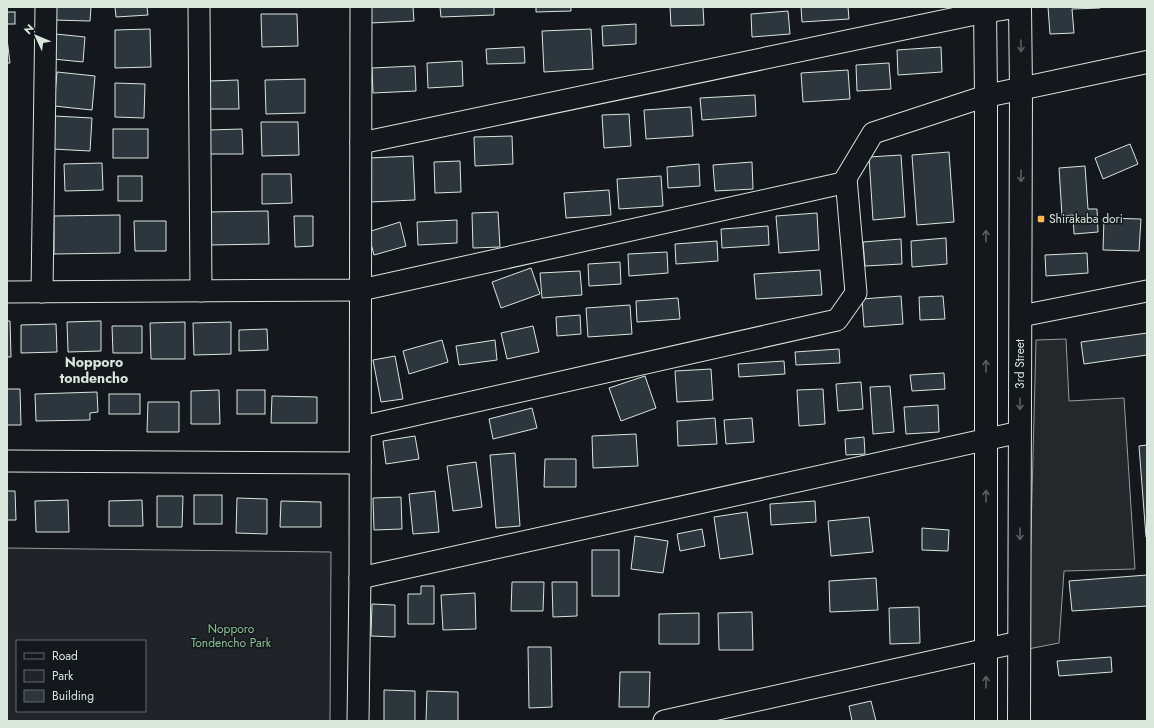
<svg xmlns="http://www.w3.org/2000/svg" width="1154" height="728" font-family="Jost,sans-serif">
<rect width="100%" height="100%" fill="#14181c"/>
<path fill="#202428" stroke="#939e99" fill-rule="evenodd" d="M7 548 331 552 330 721H7ZM17 641H145V711H17Z"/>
<path fill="#24282b" stroke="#939e99" d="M1066 339 1069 401 1124 398 1135 569 1064 571 1059 643 1028 649 1036 340Z"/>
<g fill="#2c363c" stroke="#d8e6dc">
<path d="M53 7H91L90 21 53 20Z"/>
<path d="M115 7H147L148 15 116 17Z"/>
<path d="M370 7H413L414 21 370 23Z"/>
<path d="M440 7H494V15L441 17Z"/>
<path d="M536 7H571V11L536 12Z"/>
<path d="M670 7H703L704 25 671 26Z"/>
<path d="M801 7H848L849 19 802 22Z"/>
<path d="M1048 7H1100V8L1072 9 1074 33 1050 34Z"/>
<path d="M788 11 790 34 752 37 751 14Z"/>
<rect x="7" y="12" width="8" height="12"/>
<path d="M261 14H297L298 46 262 47Z"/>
<path d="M636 24V44L603 46 602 26Z"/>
<path d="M150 29 151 67 115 68V30Z"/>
<path d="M591 29 593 69 544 72 542 31Z"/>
<path d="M56 34 85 37 83 62 53 59Z"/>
<path d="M7 39 10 63H7Z"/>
<path d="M524 47 525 63 487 64 486 49Z"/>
<path d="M941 47 942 72 898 75 897 50Z"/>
<path d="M462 61 463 86 428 88 427 63Z"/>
<path d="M889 63 891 89 857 91 856 65Z"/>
<path d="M415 66 416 91 373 93 372 68Z"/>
<path d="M848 70 850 99 803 102 801 73Z"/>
<path d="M57 72 95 76 92 110 54 106Z"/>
<path d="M305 79V113L266 114 265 80Z"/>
<path d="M238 80 239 109H210V81Z"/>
<path d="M115 83 145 84 144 118 115 117Z"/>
<path d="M755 95 756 116 702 120 700 98Z"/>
<path d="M691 107 693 136 646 139 644 110Z"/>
<path d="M629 114 631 146 604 148 602 115Z"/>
<path d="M54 116 92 118 90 151 52 149Z"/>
<path d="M261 122H298L299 155 262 156Z"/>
<rect x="113" y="129" width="35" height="29"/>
<path d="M242 129 243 154H208V130Z"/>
<path d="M512 136 513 164 475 166 474 137Z"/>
<path d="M1130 144 1138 164 1103 179 1095 158Z"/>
<path d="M949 152 954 222 917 225 912 155Z"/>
<path d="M901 155 905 217 873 220 869 157Z"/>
<path d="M413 156 415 200 370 202 369 158Z"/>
<path d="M460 161 461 192 435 193 434 162Z"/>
<path d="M752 162 753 189 715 191 713 165Z"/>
<path d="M102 163 103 190 65 191 64 164Z"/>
<path d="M699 164 700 186 668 188 667 167Z"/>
<path d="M1085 166 1088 209H1097L1098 232 1074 234 1073 215 1062 216 1059 168Z"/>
<path d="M262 174H291L292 203 262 204Z"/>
<rect x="118" y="176" width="24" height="25"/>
<path d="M661 176 663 206 619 209 617 179Z"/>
<path d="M609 190 611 215 566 218 564 193Z"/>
<path d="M268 211 269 244 208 245 207 212Z"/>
<path d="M498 212 500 247 473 248 472 213Z"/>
<path d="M817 213 819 250 779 253 776 216Z"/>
<path d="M120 215V253L54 254V216Z"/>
<path d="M294 216H313V246L295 247Z"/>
<path d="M1104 218 1141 219 1139 251 1103 250Z"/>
<path d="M457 220V243L418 245 417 222Z"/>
<path d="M134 221H166V251H135Z"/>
<path d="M400 222 406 246 374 255 368 232Z"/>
<path d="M768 226 769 245 722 248 721 229Z"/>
<path d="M946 238 947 264 912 267 911 241Z"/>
<path d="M901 239 902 264 865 266 863 242Z"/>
<path d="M717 241 718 261 676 264 675 244Z"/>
<path d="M667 252 668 273 629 276 628 254Z"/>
<path d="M1087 253 1088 273 1046 276 1045 255Z"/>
<path d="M620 262 621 284 589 286 588 264Z"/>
<path d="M531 268 540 294 501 308 492 282Z"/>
<path d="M820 270 822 295 756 299 754 274Z"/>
<path d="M580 271 582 295 542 298 540 273Z"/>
<path d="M901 296 903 324 864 327 862 299Z"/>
<path d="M943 296 945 319 920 320 919 297Z"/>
<path d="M678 298 680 319 637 322 636 301Z"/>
<path d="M630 305 632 334 588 337 586 308Z"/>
<path d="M580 315 581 334 557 336 556 317Z"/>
<path d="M7 321H10L11 357H7Z"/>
<path d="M101 321V351L68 352 67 322Z"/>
<path d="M185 322V359H151L150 323Z"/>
<path d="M231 322V354L194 355 193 323Z"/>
<path d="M56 324 57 352 21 353V325Z"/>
<path d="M112 326H142V353H113Z"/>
<path d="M533 326 539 352 507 359 501 333Z"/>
<path d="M267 329 268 350 239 351V330Z"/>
<path d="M1147 333V355L1084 364 1081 342Z"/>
<path d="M442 340 448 362 409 374 403 351Z"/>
<path d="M495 340 497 360 459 365 456 346Z"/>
<path d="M839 349 840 363 796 365 795 352Z"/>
<path d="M395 356 403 399 381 402 373 360Z"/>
<path d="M784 361 785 374 739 377 738 364Z"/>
<path d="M711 369 713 400 677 402 675 371Z"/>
<path d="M944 373 945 389 912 391 910 375Z"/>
<path d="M645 376 656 408 621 421 609 388Z"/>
<path d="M861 382 863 409 838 411 836 384Z"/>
<path d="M890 386 894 432 873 434 870 387Z"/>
<path d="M7 389H20L21 425H7Z"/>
<path d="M823 389 825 424 799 426 797 390Z"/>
<path d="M219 390 220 424H191V391Z"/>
<rect x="237" y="390" width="28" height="24"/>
<path d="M97 392 98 412 90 413V420L36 421 35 394Z"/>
<rect x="109" y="394" width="31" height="20"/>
<path d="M272 396 317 397V423H271Z"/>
<path d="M148 402H179V432H147Z"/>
<path d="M938 405 939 432 906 434 904 407Z"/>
<path d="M532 408 537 428 493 439 489 419Z"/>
<path d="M715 418 717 444 678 446 677 421Z"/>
<path d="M752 418 754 442 726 444 724 420Z"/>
<path d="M636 434 638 466 593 468 592 436Z"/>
<path d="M415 436 419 459 386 464 383 441Z"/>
<path d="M864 437 865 454 846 455 845 439Z"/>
<path d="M1147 445V537H1146L1139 446Z"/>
<path d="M515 453 520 526 496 528 490 455Z"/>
<path d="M545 459H576V487H544Z"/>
<path d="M476 462 482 507 453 511 447 466Z"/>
<path d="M7 491H15L16 520H7Z"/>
<path d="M435 491 439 532 413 534 409 494Z"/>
<rect x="194" y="495" width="28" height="29"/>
<path d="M157 496H183L182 527H157Z"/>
<path d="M401 497 402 529 374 530 373 498Z"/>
<path d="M237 498 267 499V534L236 533Z"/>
<path d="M68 500 69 532H36L35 501Z"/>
<path d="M142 500 143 526H109V501Z"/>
<path d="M281 501 321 502V527H280Z"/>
<path d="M815 501 816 522 771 525 770 504Z"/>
<path d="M747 512 753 554 720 559 714 517Z"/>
<path d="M869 517 873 552 831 556 828 521Z"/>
<path d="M922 528 949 530 948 551 922 550Z"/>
<path d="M702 529 705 546 680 551 677 534Z"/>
<path d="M635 536 668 541 663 573 631 569Z"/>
<rect x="592" y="550" width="27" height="46"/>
<path d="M1147 575V606L1072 611 1069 581Z"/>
<path d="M876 578 878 610 830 612 829 581Z"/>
<path d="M512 582H544L543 611H511Z"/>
<path d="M552 582H577V616L553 617Z"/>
<path d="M421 586H434V624H408V594H421Z"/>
<path d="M475 593 476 629 443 630 441 595Z"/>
<path d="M372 604 395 605V637L371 636Z"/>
<path d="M919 607 920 643 890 644 889 608Z"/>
<path d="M752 612 753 650H719L718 613Z"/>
<path d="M699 613V644H659V614Z"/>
<path d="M528 647H551L552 707 529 708Z"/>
<path d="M1111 657 1112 672 1059 676 1057 661Z"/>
<path d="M620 672H650L649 707H619Z"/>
<path d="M384 690 415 691V721H384Z"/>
<path d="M427 691 458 692V721H426Z"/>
<path d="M871 701 876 721H852L849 706Z"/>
</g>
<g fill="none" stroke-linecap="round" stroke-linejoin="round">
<defs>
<g id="street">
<path d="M199 7 201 291"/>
<path d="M361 143 985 12 1018 7"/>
<path d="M7 292 361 290 843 183 873 133 986 96"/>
<path d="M42 292 46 7"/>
<path d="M1021 316 1147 291"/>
<path d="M361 427 837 320 856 293 846 178"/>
<path d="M7 461 360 463"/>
<path d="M360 578 1020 432"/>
<path d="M358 721 360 578 361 7"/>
<path d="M664 721 1019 642"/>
</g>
<g id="secondary">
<path d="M985 7 986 96V721"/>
<path d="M986 96 1147 62"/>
<path d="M1019 721 1021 89 1020 7"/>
</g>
</defs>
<use href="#street" stroke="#d8e6dc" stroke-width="23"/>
<use href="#secondary" stroke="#d8e6dc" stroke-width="24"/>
<use href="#street" stroke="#14181c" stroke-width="21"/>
<use href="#secondary" stroke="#14181c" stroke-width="22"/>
</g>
<defs><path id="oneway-shaft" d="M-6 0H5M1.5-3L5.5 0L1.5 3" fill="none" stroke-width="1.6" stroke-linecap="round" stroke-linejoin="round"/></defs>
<g stroke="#59605f">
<use href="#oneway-shaft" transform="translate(1021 46) rotate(89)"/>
<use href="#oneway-shaft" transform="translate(1021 176) rotate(90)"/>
<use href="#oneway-shaft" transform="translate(986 236) rotate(-90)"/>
<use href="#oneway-shaft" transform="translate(986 366) rotate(-90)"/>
<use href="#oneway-shaft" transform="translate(1020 404) rotate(90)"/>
<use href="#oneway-shaft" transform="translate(986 496) rotate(-90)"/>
<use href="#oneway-shaft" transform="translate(1020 534) rotate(90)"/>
<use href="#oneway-shaft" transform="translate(986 682) rotate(-90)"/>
</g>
<rect fill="#ffb74d" stroke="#14181c" stroke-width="1.5" x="1037" y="215" width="8" height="8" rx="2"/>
<g text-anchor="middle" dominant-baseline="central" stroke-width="3" stroke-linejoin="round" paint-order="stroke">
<g font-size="12" fill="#d8e6dc" stroke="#14181c" text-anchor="start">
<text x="1049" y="219">Shirakaba dori</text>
</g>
<g font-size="12" fill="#d8e6dc" stroke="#14181c">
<text transform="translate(1020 364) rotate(-90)">3rd Street</text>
</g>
<g font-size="12" fill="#8ac095" stroke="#14181c">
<text x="231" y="629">Nopporo<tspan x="231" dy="14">Tondencho Park</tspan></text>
</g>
<g font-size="14" font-weight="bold" fill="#d8e6dc" stroke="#14181c">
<text x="94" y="362">Nopporo<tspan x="94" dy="16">tondencho</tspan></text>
</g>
</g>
<rect width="1154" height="728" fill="none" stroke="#d8e6dc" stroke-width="16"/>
<rect x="16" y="640" width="130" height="72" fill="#14181c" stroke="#626a69"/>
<rect x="24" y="653" width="20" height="6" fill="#14181c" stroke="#626a69"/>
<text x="52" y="660" font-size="12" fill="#d8e6dc">Road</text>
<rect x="24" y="670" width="20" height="12" fill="#202428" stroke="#626a69"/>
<text x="52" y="680" font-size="12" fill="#d8e6dc">Park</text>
<rect x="24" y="690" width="20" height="12" fill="#2c363c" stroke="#626a69"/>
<text x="52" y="700" font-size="12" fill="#d8e6dc">Building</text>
<g transform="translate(36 36) rotate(314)" stroke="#14181c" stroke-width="3" paint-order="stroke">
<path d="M0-3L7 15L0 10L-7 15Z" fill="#d8e6dc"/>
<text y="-6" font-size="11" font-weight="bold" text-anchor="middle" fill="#d8e6dc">N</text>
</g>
</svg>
